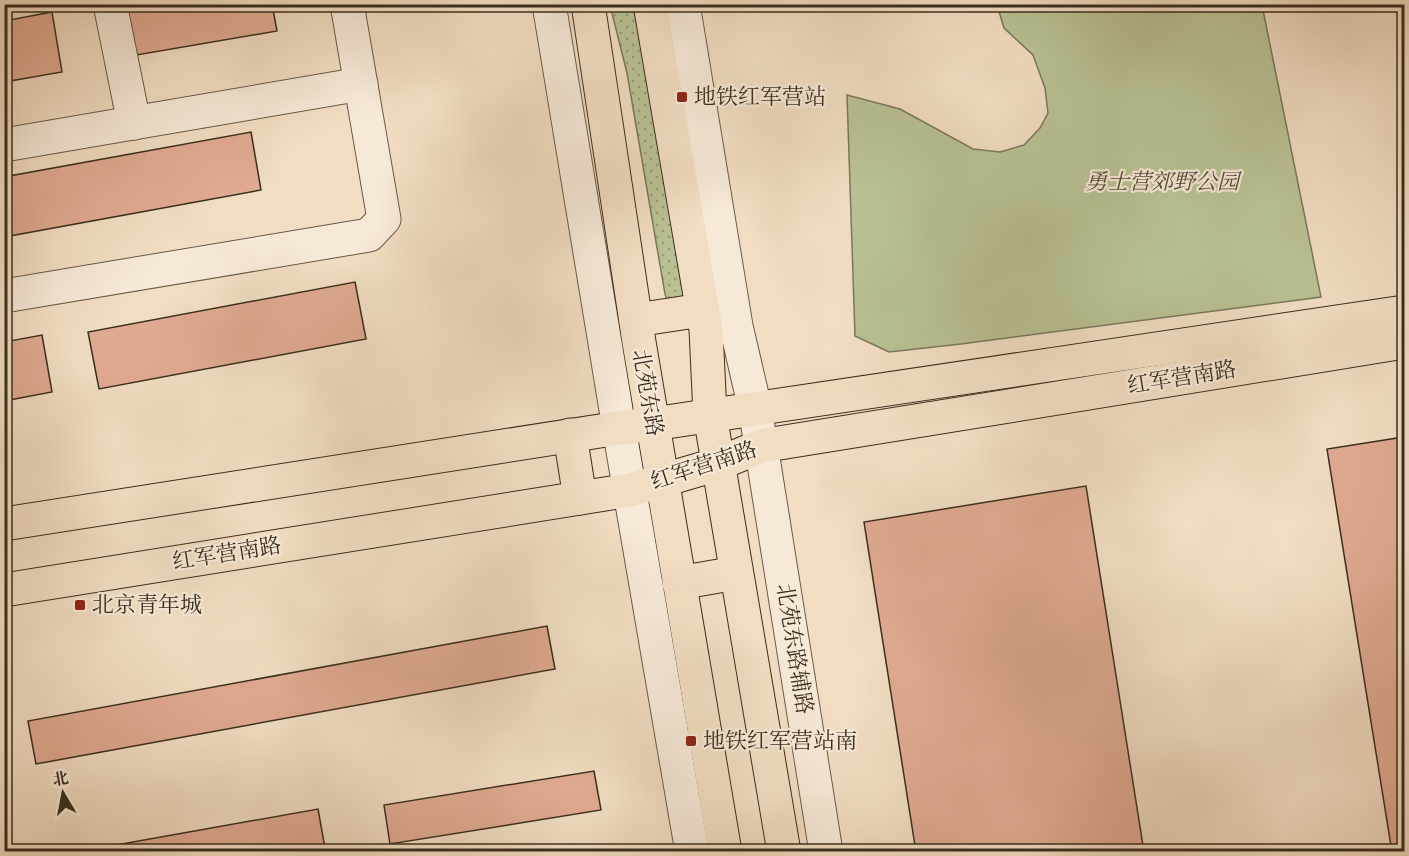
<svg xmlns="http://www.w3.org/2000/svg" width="1409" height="856" font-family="'Libre Bodoni','Noto Serif SC',serif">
<defs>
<pattern id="grass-dots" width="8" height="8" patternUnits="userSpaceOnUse" patternTransform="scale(1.5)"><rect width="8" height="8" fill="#b9c194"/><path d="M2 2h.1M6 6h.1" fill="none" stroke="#989d78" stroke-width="1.8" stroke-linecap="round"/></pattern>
</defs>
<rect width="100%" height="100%" fill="#f1ddc2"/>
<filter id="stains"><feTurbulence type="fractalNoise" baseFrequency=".00333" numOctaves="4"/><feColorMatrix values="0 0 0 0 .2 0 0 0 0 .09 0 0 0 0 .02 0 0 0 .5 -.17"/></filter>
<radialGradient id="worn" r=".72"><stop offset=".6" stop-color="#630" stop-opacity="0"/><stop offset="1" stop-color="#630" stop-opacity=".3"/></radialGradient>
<path fill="url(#grass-dots)" stroke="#7a7859" stroke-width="1.5" d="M610 5H638L686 297 667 300 665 294 627 73Z"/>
<path fill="#b9c194" stroke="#7a7859" stroke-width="1.5" d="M997 5H1262L1321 297 961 344 889 352 855 336 847 95 900 109 973 149 1000 152 1024 145 1040 128 1048 113 1045 88 1033 55 1004 28Z"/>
<g fill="#dfaa91" stroke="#3b2e1e" stroke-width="1.5">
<path d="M116 4H272L277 31 125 57Z"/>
<path d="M52 12 62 72 4 82V21Z"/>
<path d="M251 132 261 190 4 237V177Z"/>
<path d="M355 282 366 339 99 389 88 332Z"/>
<path d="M42 335 52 392 4 401V342Z"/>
<path d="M1404 437V852H1392L1327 449Z"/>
<path d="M1086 486 1144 852H916L864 522Z"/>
<path d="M547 626 555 669 36 764 28 721Z"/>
<path d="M594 771 601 810 390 844 384 805Z"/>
<path d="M318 809 325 848 308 852H77Z"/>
<path d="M33 845 34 852H4V850Z"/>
</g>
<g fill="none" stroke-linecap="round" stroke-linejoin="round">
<defs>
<g id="minor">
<path d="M110 4 134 123"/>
<path d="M549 4 619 428 692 852"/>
<path d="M683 4 736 326 755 408 826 852"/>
<path d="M4 145 361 84"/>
<path d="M4 296 369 235 384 219 347 4"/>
</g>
<g id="major">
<path d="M588 4 639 342 725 852"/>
<path d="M650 4 706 330 710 415 784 852"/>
<path d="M636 320 702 310"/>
<path d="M570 435 580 498"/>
<path d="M4 524 619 428 653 424 1404 312"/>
<path d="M679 583 736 573"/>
<path d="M4 590 630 490 718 464 761 446 1404 342"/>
</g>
</defs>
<use href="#minor" stroke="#685a47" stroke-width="35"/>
<use href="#major" stroke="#3b2e1e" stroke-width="35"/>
<use href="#minor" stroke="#f6e9d7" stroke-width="33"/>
<use href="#major" stroke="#f1ddc2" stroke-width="33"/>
</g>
<g fill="#8f2418" stroke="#f6e9d7" stroke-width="2">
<rect x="676" y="91" width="12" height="12" rx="3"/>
<rect x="74" y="599" width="12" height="12" rx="3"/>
<rect x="685" y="735" width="12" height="12" rx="3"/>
</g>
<g text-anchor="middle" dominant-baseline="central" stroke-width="4.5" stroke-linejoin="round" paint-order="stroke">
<g font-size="22" fill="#3b2e1e" stroke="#f6e9d7" text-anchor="start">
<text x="694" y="97">地铁红军营站</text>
<text x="92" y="605">北京青年城</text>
<text x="703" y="741">地铁红军营站南</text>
</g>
<g font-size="22" font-style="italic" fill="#544b36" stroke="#f6e9d7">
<text x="1162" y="182">勇士营郊野公园</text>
</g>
<g font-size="22" fill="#3b2e1e" stroke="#f6e9d7">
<text transform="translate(1182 378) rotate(-9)">红军营南路</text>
<text transform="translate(647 393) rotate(80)">北苑东路</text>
<text transform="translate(704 466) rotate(-18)">红军营南路</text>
<text transform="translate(227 554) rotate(-9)">红军营南路</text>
<text transform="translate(794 649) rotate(81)">北苑东路辅路</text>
</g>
</g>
<rect width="1409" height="856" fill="none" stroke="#f1ddc2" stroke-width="24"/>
<rect x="6" y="6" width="1397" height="844" fill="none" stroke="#3b2e1e" stroke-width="3"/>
<rect x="12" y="12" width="1385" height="832" fill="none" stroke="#3b2e1e" stroke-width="1.5"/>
<g transform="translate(63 793) rotate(350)" stroke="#f6e9d7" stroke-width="4.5" paint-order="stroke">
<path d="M0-4.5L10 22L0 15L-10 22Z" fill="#3b2e1e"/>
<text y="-9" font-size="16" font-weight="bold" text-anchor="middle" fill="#3b2e1e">北</text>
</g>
<rect width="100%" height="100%" filter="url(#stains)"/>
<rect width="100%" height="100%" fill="url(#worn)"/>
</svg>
